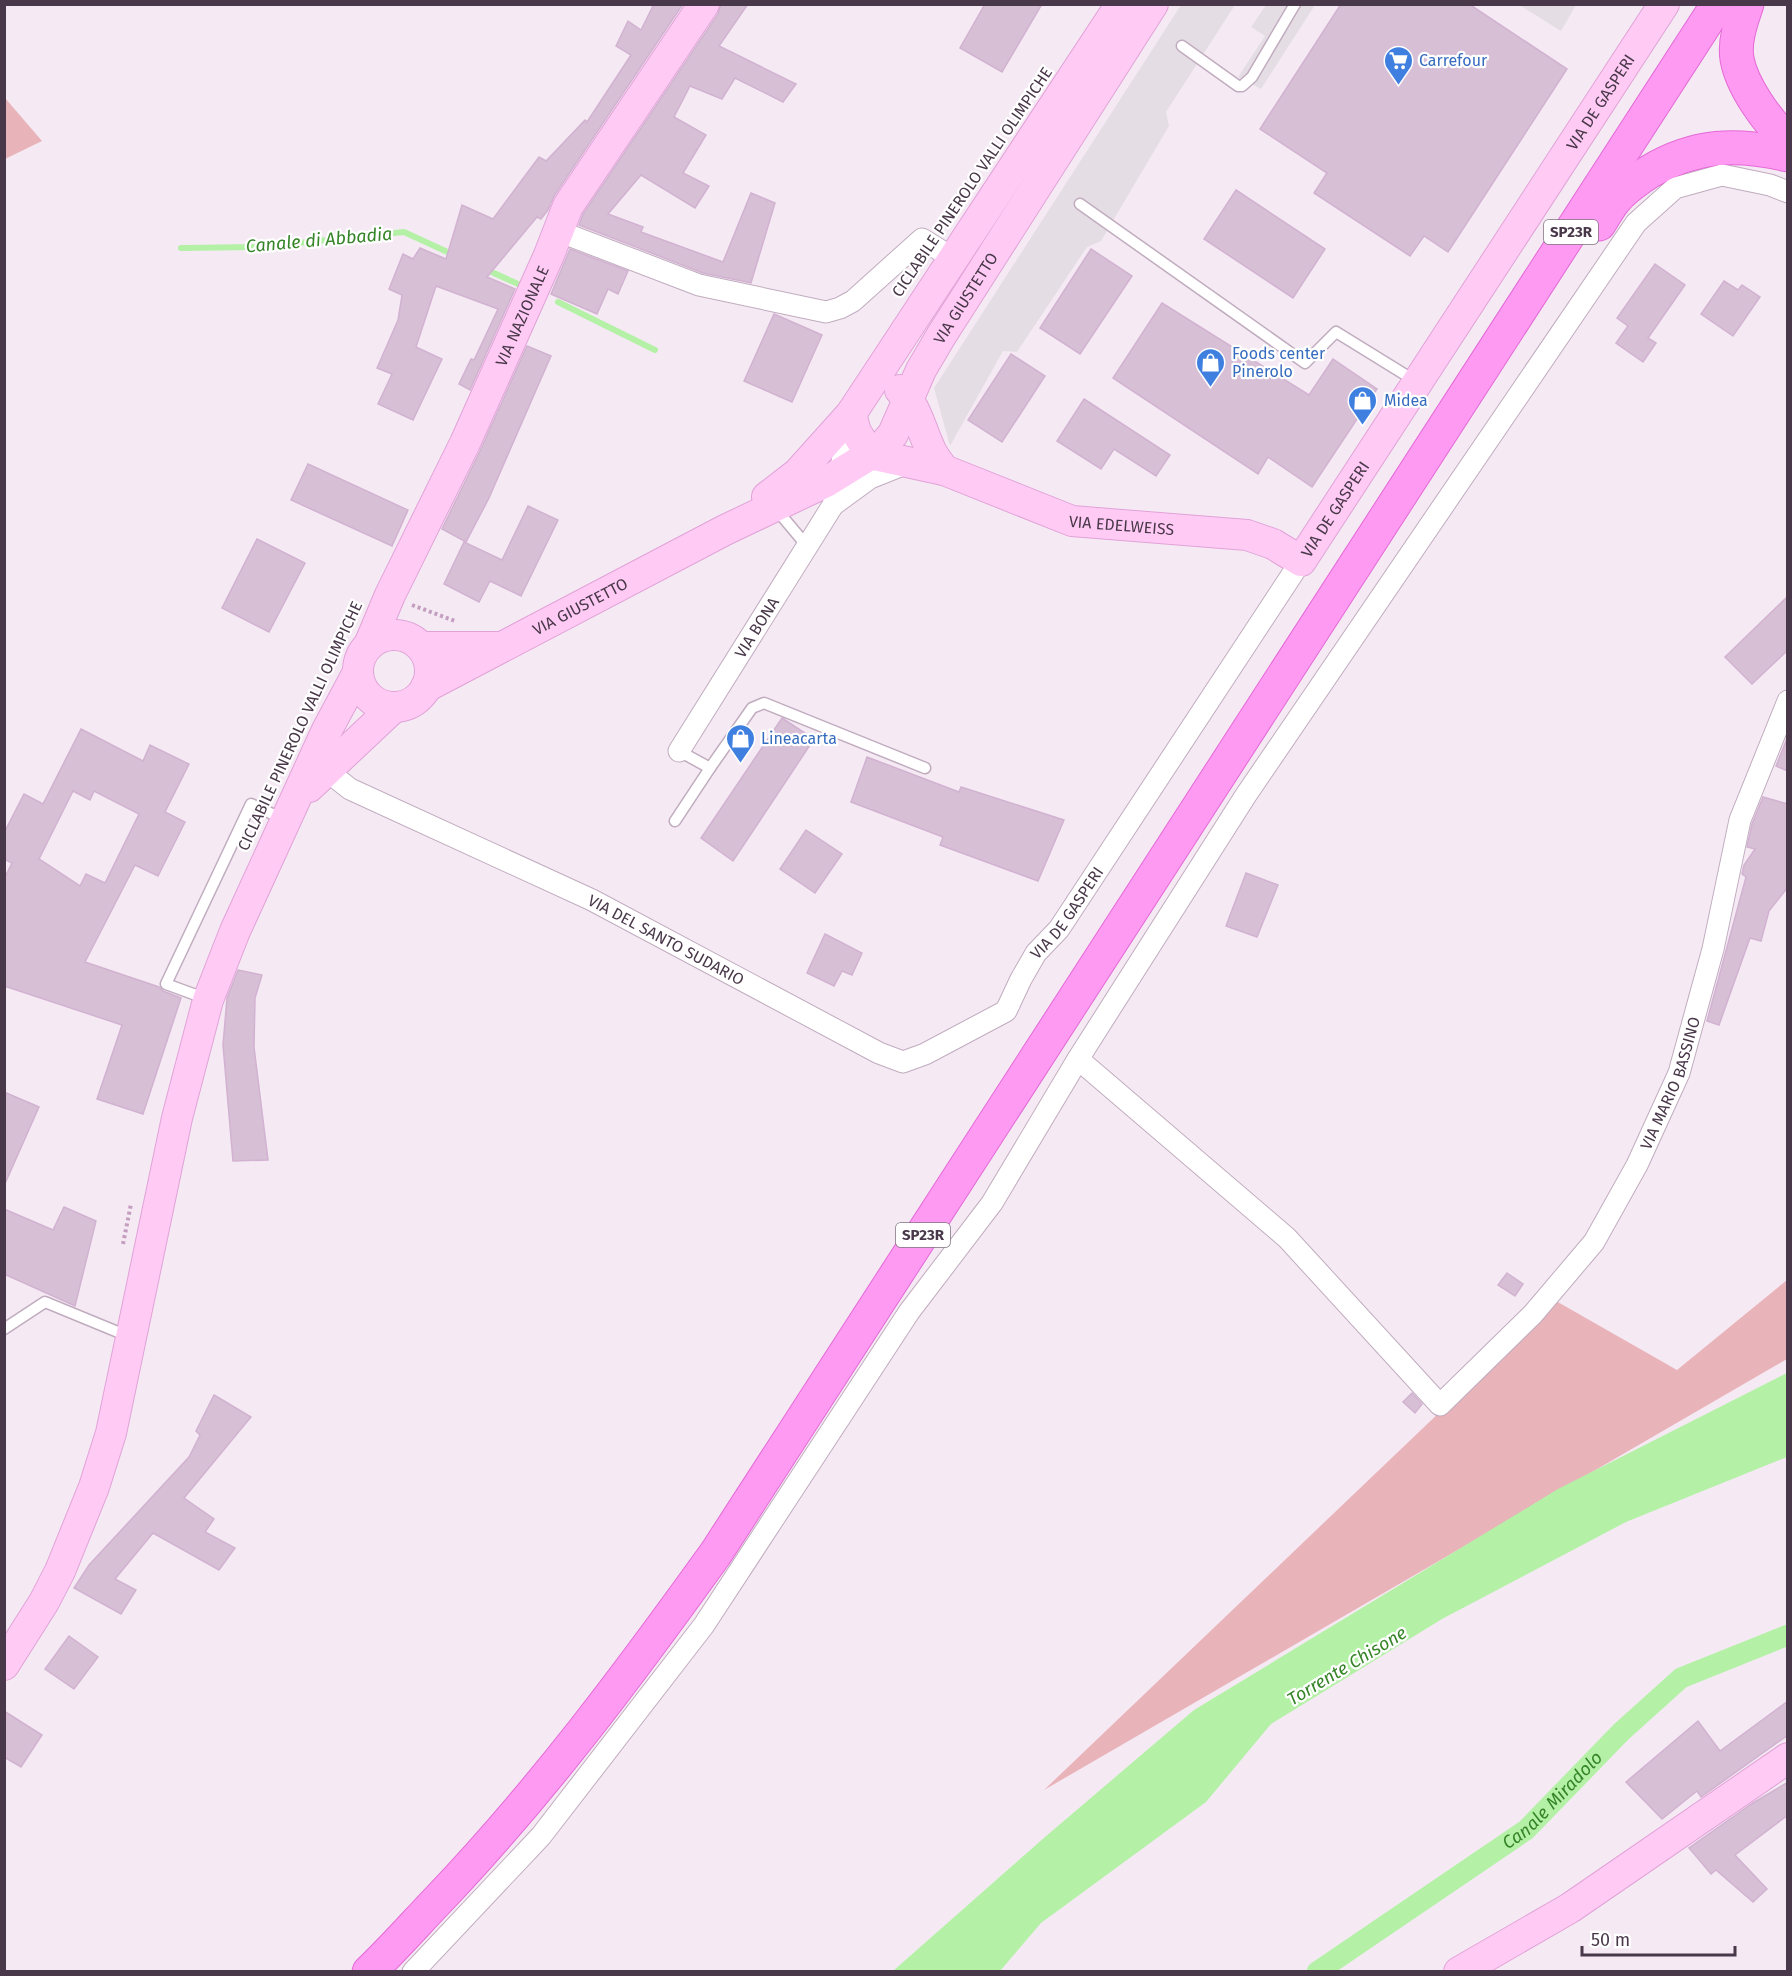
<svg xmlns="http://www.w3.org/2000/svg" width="1792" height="1976" font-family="'Fira Sans',sans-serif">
<rect width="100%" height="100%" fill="#f5eaf4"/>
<g fill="#e9b3ba">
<path d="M5 98 42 141 5 159H4Z"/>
<path d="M1787 1280V1359L1044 1790 1556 1301 1677 1370Z"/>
</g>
<g fill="#e4dee4">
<path d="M1181 5H1235L1166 112 1169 126 1101 241 1087 247 1017 352 1003 351 950 446 934 388Z"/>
<path d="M1266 5H1315L1261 89 1238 77 1265 36 1251 27Z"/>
<path d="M1519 5H1576L1561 31Z"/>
</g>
<path fill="#b4f1a7" d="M1787 1373V1457L1626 1522 1442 1619 1271 1724 1206 1802 1041 1923 1000 1971H893L1045 1837 1194 1710 1558 1489Z"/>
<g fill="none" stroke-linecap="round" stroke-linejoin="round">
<g stroke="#b4f1a7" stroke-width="6">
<path d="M181 248 260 247 404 232 454 255"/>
<path d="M485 269 518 284"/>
<path d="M558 302 655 350"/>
</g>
<path stroke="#b4f1a7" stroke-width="21" id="s1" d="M1317 1972 1526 1830 1621 1732 1681 1678 1788 1635"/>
</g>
<g fill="#d7bfd6" stroke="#d2b2d1" stroke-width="1.5" fill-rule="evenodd">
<path d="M654 4H683L554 196 548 210 541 219 537 217 487 277 515 289 470 390 459 384 471 359 474 360 498 309 436 286 416 347 442 359 413 420 378 404 392 374 377 368 398 320 402 295 389 289 403 254 413 259 420 248 446 259 462 205 493 219 539 157 546 161 585 120 587 122 631 55 616 46 628 21 641 30Z"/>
<path d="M721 4H748L719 46 796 84 783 102 735 78 722 99 690 86 674 117 706 135 683 173 709 186 695 208 641 175 608 214 643 227 641 232 723 262 751 193 775 203 751 283 703 273 579 225 583 214 718 14Z"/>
<path d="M985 4H1042L1002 72 960 48Z"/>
<path d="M1341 4H1469L1567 69 1448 252 1424 236 1410 256 1314 193 1327 173 1260 129Z"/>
<path d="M1236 190 1325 249 1293 298 1204 239Z"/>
<path d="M570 249 628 271 618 294 608 289 597 314 551 294Z"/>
<path d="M1091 249 1132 276 1080 354 1040 328Z"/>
<path d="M1655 264 1685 285 1648 338 1656 343 1643 362 1616 343 1628 326 1617 318Z"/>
<path d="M1724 281 1738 290 1742 285 1760 297 1733 336 1701 314Z"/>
<path d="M1162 303 1309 395 1333 359 1377 389 1312 487 1268 457 1258 474 1113 378Z"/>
<path d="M774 314 822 335 792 402 744 381Z"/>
<path d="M527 346 551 356 489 498 466 542 442 529 480 451Z"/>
<path d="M1011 354 1045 376 1002 442 968 420Z"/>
<path d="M1084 399 1170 455 1156 476 1114 449 1101 469 1057 441Z"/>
<path d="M308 464 408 510 392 546 291 500Z"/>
<path d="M528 506 558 520 521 596 490 581 479 602 444 584 464 542 502 560Z"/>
<path d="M257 539 305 563 269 632 222 608Z"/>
<path d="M1788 596V650L1752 684 1725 657Z"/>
<path d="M782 718 814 739 733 861 701 838Z"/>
<path d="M81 729 143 761 150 745 189 764 165 812 185 822 158 876 135 865 85 962 159 987 163 991 181 998 143 1114 97 1099 122 1025 4 986V879L12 863 4 859V833L24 794 43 804ZM73 791 90 800 94 791 139 814 105 883 86 874 80 886 39 859Z"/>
<path d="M1788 736V771L1776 766Z"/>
<path d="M867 757 959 792 961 787 1064 820 1038 881 940 845 943 837 851 802Z"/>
<path d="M1763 797 1788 804V887L1769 911 1761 941 1750 938 1719 1025 1707 1021 1746 877 1742 874 1744 865 1755 849 1747 847 1752 824Z"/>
<path d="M806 830 842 854 815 893 780 869Z"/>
<path d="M1246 873 1278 885 1257 937 1226 926Z"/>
<path d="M825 934 862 953 852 975 842 971 834 986 807 973Z"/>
<path d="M238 970 262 975 255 998 254 1047 268 1160 233 1161 223 1045 227 998Z"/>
<path d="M4 1092 39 1107 4 1186Z"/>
<path d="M64 1207 96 1221 75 1306 4 1274V1209L53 1230Z"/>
<path d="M1507 1273 1523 1284 1515 1296 1498 1285Z"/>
<path d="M1412 1393 1422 1404 1415 1413 1403 1402Z"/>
<path d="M214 1395 251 1417 184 1498 214 1519 205 1532 235 1548 219 1570 153 1533 115 1579 136 1590 121 1614 74 1588 89 1565 189 1457 200 1435 196 1431Z"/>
<path d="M69 1636 98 1657 74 1689 45 1669Z"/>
<path d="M1788 1701V1735L1701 1797 1697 1791 1662 1819 1626 1782 1698 1721 1720 1751Z"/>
<path d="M4 1711 42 1735 21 1767 4 1757Z"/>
<path d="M1788 1782V1815L1735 1855 1767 1889 1753 1902 1716 1870 1711 1874 1689 1848 1753 1803Z"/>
</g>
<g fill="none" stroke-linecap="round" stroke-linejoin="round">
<defs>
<g id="lane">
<path d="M1182 46 1238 86H1242L1252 77 1295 4"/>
<path d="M1080 204 1305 363 1336 332 1417 382"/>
<path d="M776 509 807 546"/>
<path d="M679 751 710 768 752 708 764 703 925 768"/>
<path d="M675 821 710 768"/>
<path d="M207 999 166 984 251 804 283 819"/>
<path d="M4 1329 45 1302 130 1337"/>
</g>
<g id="street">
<path d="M558 231 699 285 826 312 840 308 853 301 922 239 954 259"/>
<path d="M833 505 870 478 910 462"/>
<path id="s2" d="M679 751 833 505C841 475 844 445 851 415"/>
<path id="s3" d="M326 770 350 789 592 900 879 1053 903 1062 925 1054 1006 1011 1021 979 1036 953 1059 929 1301 561"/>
<path id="s4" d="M1078 1059 1287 1238 1440 1405 1533 1314 1594 1242 1637 1165 1679 1073 1713 949 1740 820 1788 701"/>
<path d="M413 1972 541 1836 704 1625 909 1312 992 1203 1078 1059 1246 795 1636 223 1675 188 1722 175 1770 185 1788 192"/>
</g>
<g id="secondary">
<path d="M900 390C916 406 920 426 929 446 932 455 939 463 944 470"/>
<path id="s5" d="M851 414 856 432 870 454 944 470 1072 521 1247 535 1273 544 1301 561 1664 4"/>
<path d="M767 497 798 473 851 414 1121 4"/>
<circle cx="394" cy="671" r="36"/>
<path id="s6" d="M369 645 390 595 465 443 549 255 568 206 704 4"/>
<path d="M422 647H496"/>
<path id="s7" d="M426 687 725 530 826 482 881 448 893 434 921 370 941 336 1153 4"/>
<path d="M309 787 394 707"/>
<path d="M4 1665 44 1602 60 1571 94 1487 111 1433 177 1118 208 1000 235 931 327 730 358 672"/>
<path d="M1459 1972 1570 1908 1788 1758"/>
</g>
<g id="primary">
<path d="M1747 4C1741 22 1734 41 1737 59 1742 87 1768 122 1788 141"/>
<path d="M1599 224C1604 217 1608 208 1614 201 1623 189 1637 180 1649 172 1695 144 1737 143 1788 155"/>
<path d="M369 1972C393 1949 415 1924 438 1900 542 1791 629 1674 716 1553L1718 4"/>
</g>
</defs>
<use href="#lane" stroke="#c1acbf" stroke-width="13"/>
<use href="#street" stroke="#c1acbf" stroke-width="23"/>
<use href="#secondary" stroke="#e1a2d7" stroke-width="32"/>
<use href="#primary" stroke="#e469d6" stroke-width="35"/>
<g stroke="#c39ec0" stroke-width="4" stroke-dasharray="3 3" stroke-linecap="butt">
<path d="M412 605 455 621"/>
<path d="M123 1244 131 1204"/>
</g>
<use href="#lane" stroke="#fff" stroke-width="10"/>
<use href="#street" stroke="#fff" stroke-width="21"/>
<use href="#secondary" stroke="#ffcbf5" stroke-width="30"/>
<use href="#primary" stroke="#fe9af1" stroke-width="33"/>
</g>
<defs>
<symbol id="supermarket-pin" viewBox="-11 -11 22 30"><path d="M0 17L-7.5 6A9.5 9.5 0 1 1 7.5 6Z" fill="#3f7fe0" stroke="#fff"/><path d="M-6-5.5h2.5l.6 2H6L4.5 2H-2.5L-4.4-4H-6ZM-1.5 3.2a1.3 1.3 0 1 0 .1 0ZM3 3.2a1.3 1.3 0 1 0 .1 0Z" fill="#fff"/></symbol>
<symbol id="shop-pin" viewBox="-11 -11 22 30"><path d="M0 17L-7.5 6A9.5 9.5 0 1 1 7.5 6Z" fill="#3f7fe0" stroke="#fff"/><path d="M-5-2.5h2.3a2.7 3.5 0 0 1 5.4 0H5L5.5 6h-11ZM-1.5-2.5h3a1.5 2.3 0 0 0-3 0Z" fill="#fff"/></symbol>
</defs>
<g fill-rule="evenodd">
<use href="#supermarket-pin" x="1382" y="44" width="33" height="45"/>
<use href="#shop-pin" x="1194" y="346" width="33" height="45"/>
<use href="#shop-pin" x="1346" y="384" width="33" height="45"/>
<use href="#shop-pin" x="724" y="722" width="33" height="45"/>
</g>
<g text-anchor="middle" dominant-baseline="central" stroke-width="4.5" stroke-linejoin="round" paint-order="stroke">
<g fill="#fff" stroke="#807480" stroke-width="1.5">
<rect x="1544" y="220" width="54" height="24" rx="4.5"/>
<rect x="896" y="1223" width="54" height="24" rx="4.5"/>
</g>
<g font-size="15" font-weight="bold" fill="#493849">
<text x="1571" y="232">SP23R</text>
<text x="923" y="1235">SP23R</text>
</g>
<g font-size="16" fill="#366cbe" stroke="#fff" text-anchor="start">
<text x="1419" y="60">Carrefour</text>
<text x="1232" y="353">Foods center<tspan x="1232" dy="18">Pinerolo</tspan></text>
<text x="1384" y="400">Midea</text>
<text x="761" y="738">Lineacarta</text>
</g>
<g font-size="16" fill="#493849" stroke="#fff">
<text stroke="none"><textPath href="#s5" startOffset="1042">VIA DE GASPERI</textPath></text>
<text transform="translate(972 182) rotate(-56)">CICLABILE PINEROLO VALLI OLIMPICHE</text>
<text stroke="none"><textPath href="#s7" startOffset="687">VIA GIUSTETTO</textPath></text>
<text stroke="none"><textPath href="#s6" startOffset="363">VIA NAZIONALE</textPath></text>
<text stroke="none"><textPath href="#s5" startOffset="556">VIA DE GASPERI</textPath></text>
<text stroke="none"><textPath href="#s5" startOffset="308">VIA EDELWEISS</textPath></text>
<text stroke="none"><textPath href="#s7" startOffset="174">VIA GIUSTETTO</textPath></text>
<text stroke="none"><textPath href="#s2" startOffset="146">VIA BONA</textPath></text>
<text transform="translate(300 726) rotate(-65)">CICLABILE PINEROLO VALLI OLIMPICHE</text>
<text stroke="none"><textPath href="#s3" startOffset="879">VIA DE GASPERI</textPath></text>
<text stroke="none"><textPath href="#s3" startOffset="381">VIA DEL SANTO SUDARIO</textPath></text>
<text stroke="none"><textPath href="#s4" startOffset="903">VIA MARIO BASSINO</textPath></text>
</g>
<g font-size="18" font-style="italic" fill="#358427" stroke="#fff">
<text transform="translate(319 240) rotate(-5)">Canale di Abbadia</text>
<text transform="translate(1347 1666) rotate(-31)">Torrente Chisone</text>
<text stroke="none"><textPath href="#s1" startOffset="292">Canale Miradolo</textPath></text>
</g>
</g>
<rect width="1792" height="1976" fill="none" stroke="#493849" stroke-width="12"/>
<path d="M1582 1946v9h153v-9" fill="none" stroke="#493849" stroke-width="3"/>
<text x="1591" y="1946" font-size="18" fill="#493849" stroke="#ffffff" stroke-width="4.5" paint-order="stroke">50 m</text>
</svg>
